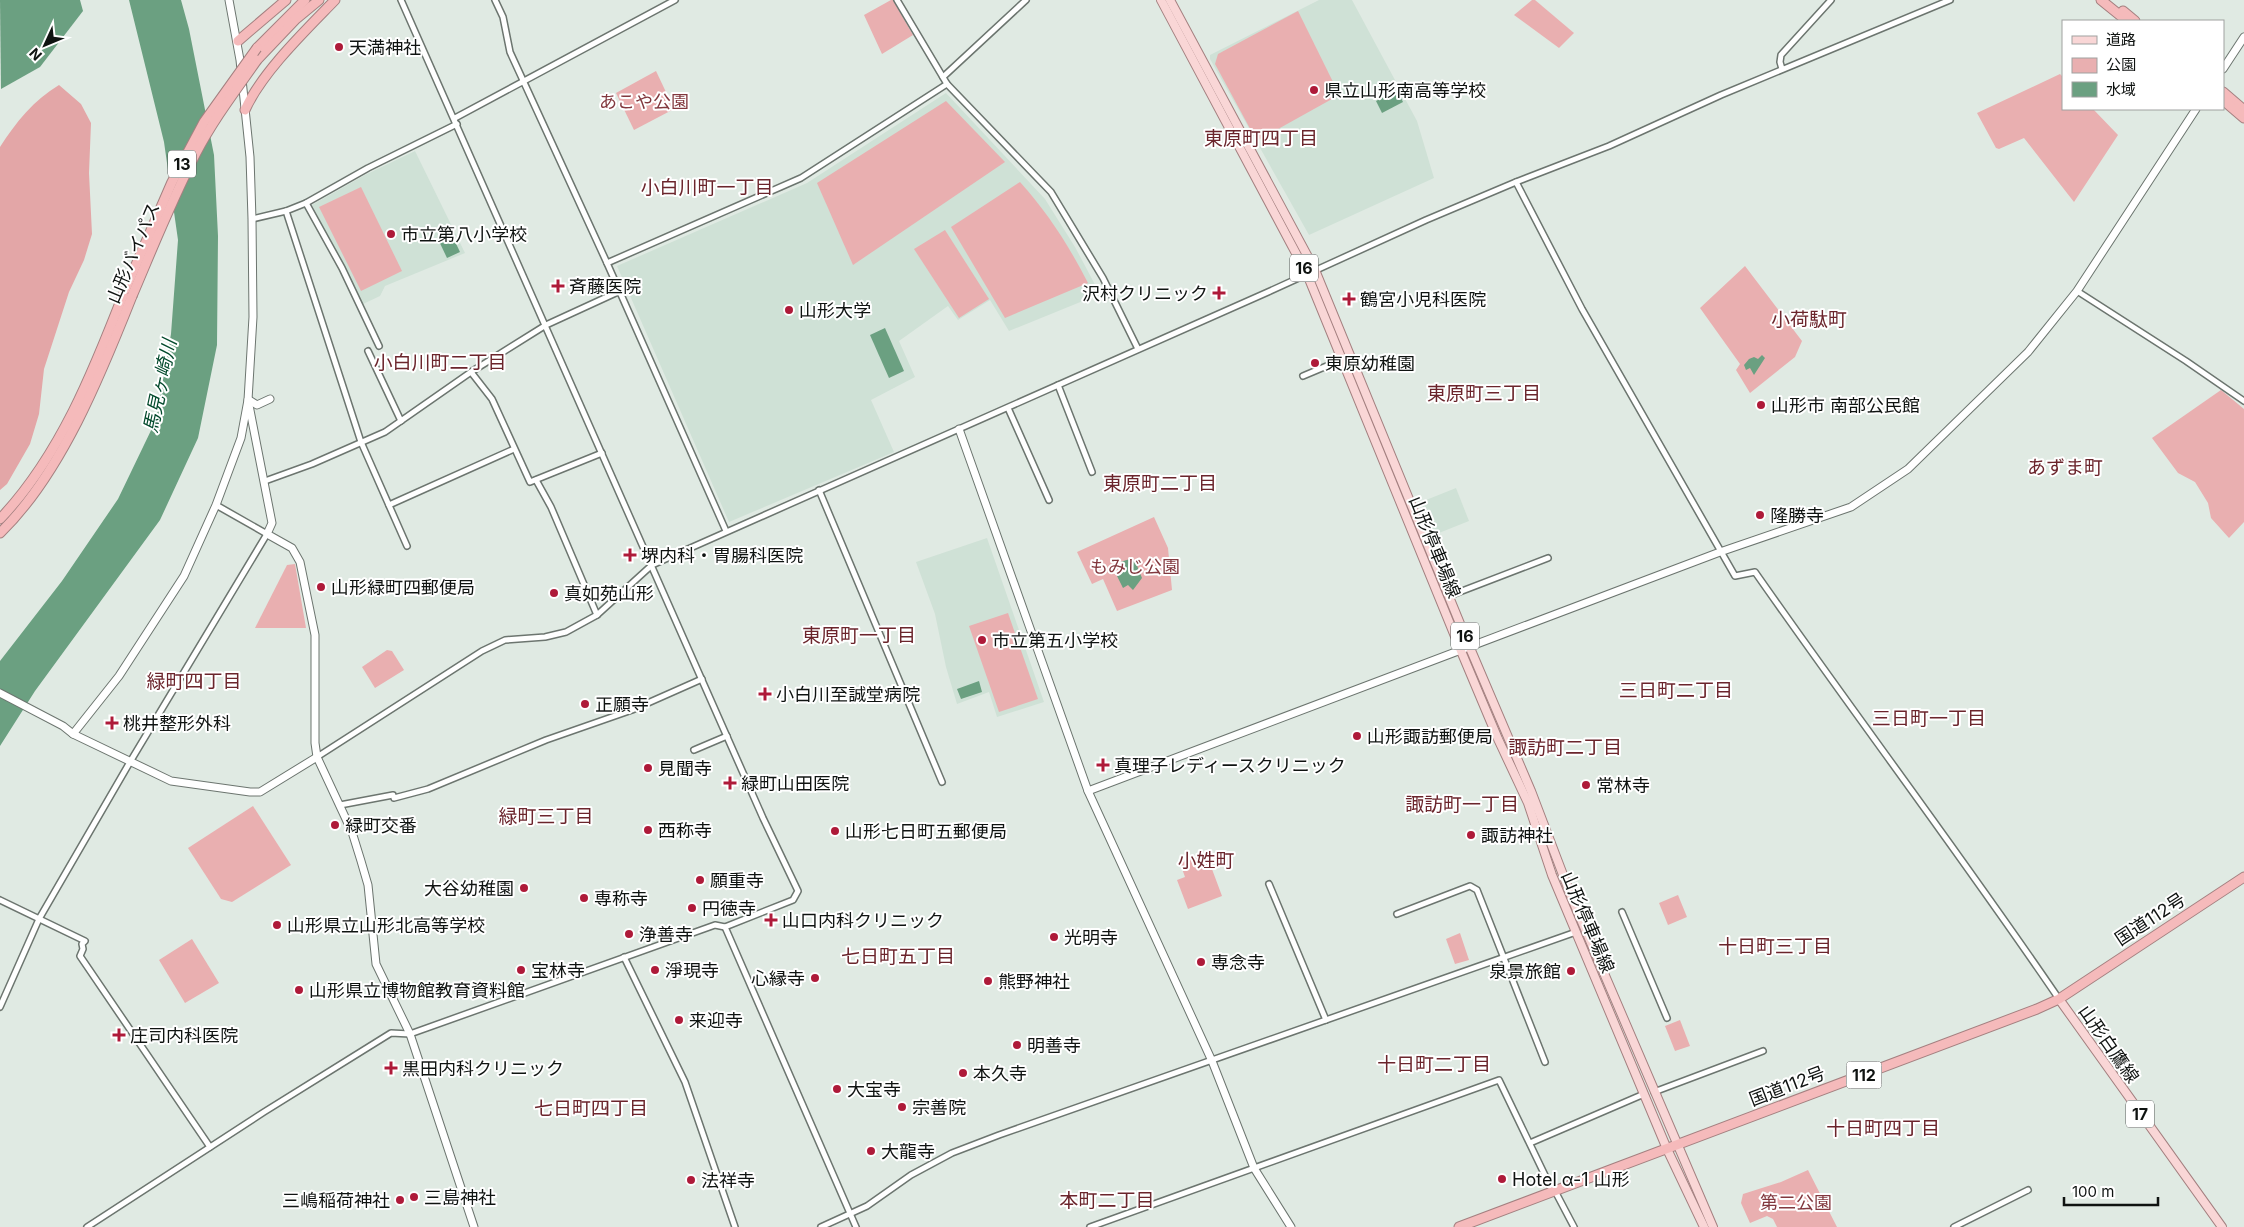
<svg xmlns="http://www.w3.org/2000/svg" width="2244" height="1227" font-family="Inter,'Noto Sans JP',sans-serif">
<rect width="100%" height="100%" fill="#e0eae3"/>
<g fill="#cfe1d6">
<path d="M1319 0H1352L1417 121 1434 178 1309 235 1210 59V55Z"/>
<path d="M946 93 1045 199 1075 247 1100 294 1009 331 990 300 958 320 948 306 899 341 915 377 871 400 894 452 729 522 617 266 807 183Z"/>
<path d="M415 151 465 253 385 286 380 296 363 304 312 205 365 175Z"/>
<path d="M1456 488 1469 521 1434 535 1421 502Z"/>
<path d="M987 538 1044 702 997 717 989 692 957 704 946 667 935 614 916 562Z"/>
</g>
<g fill="#e9afb0">
<path d="M891 0H893L913 35 882 54 864 15Z"/>
<path d="M1532 0H1535L1574 33 1559 48 1514 15Z"/>
<path d="M1298 11 1335 86 1332 99 1260 139 1254 136 1215 64 1218 54Z"/>
<path d="M656 71 674 109 634 130 616 93Z"/>
<path d="M2060 74 2063 77V109H2093L2118 135 2074 202 2024 138 1999 149 1996 148 1977 113Z"/>
<path d="M946 101 1005 162 853 265 817 183Z"/>
<path d="M1020 182C1048 213 1069 246 1088 283L1005 318 951 227Z"/>
<path d="M361 187 402 271 361 291 319 207Z"/>
<path d="M945 230 989 299 959 318 914 249Z"/>
<path d="M1745 266 1802 341 1795 357 1750 393 1736 370 1740 364 1700 308Z"/>
<path d="M2221 390 2244 409V522L2229 538 2211 518 2208 503 2195 482 2178 473 2152 438Z"/>
<path d="M1154 517 1168 548 1172 590 1117 611 1103 579 1092 584 1077 552Z"/>
<path d="M295 564 306 628H255L287 565Z"/>
<path d="M1008 613 1038 699 999 712 969 626Z"/>
<path d="M387 650 392 651 404 670 375 688 362 667Z"/>
<path d="M253 806 291 865 232 902 221 899 188 848Z"/>
<path d="M1206 853 1222 896 1188 909 1177 880 1185 877 1180 863Z"/>
<path d="M1678 895 1687 917 1668 925 1659 903Z"/>
<path d="M1460 933 1469 960 1455 964 1446 939Z"/>
<path d="M192 939 219 983 185 1003 159 960Z"/>
<path d="M1680 1020 1690 1046 1675 1051 1665 1026Z"/>
<path d="M1808 1170 1837 1227H1777L1773 1219 1767 1216 1750 1223 1741 1203 1743 1194 1781 1182Z"/>
</g>
<path fill="#e3a6a7" d="M59 85 81 104 91 123 89 173 92 234 84 260 69 292 44 369 39 414 30 444 7 484 0 490V147C16 122 34 100 59 85Z"/>
<g fill="#6ba081">
<path d="M0 0H80L83 11 40 67 1 89Z"/>
<path d="M129 0H181L189 29 214 155 218 236 217 345 198 438 160 520 35 691 0 746V661L62 581 118 499 156 420 171 334 178 240 164 142Z"/>
<path d="M1397 90 1403 102 1382 113 1376 101Z"/>
<path d="M450 231 460 252 447 258 437 237Z"/>
<path d="M885 328 904 371 889 378 870 335Z"/>
<path d="M1762 355 1765 358 1754 375 1750 368 1746 370 1744 365 1749 359 1754 357 1758 359Z"/>
<path d="M1130 559 1136 563 1142 578 1133 590 1128 585 1123 588 1117 576 1121 568 1120 562Z"/>
<path d="M979 681 982 692 961 699 957 689Z"/>
</g>
<g fill="none" stroke-linecap="round" stroke-linejoin="round">
<defs>
<g id="street">
<path d="M401 0 763 818 798 891 793 900 725 927 856 1227"/>
<path d="M495 0 503 17 510 52 607 263 726 531"/>
<path d="M897 0 947 84 1051 192 1103 278 1138 349"/>
<path d="M1782 69 1780 62 1781 55 1831 0"/>
<path d="M943 77 1026 0"/>
<path d="M455 118 675 0"/>
<path d="M1516 182 1582 309 1735 576 1755 572C1855 715 1961 855 2059 999"/>
<path d="M306 203 342 268 379 346"/>
<path d="M286 211 361 442 407 546"/>
<path d="M252 219 286 211 306 203 368 168 457 124"/>
<path d="M607 263 801 178 947 84"/>
<path d="M2077 291 2186 361 2244 401"/>
<path d="M368 351 401 421"/>
<path d="M471 372 492 399 530 482 602 453"/>
<path d="M1303 376 1341 360"/>
<path d="M1058 385 1092 472"/>
<path d="M1008 408 1049 500"/>
<path d="M536 480 551 507 597 615"/>
<path d="M265 481 312 464 385 432 471 372 546 325 620 291"/>
<path d="M819 490 942 782"/>
<path d="M389 505 514 449"/>
<path d="M1449 596 1548 558"/>
<path d="M694 750 727 736"/>
<path d="M317 757 482 651 505 640 545 637 566 632 597 615 652 565 1268 292 1426 220 1516 182 1609 146 1721 95 1950 0"/>
<path d="M394 798 428 789 546 740 632 710 702 679"/>
<path d="M340 805 393 795"/>
<path d="M1269 884 1326 1020"/>
<path d="M0 900 85 941 82 944 83 949 80 956 210 1147"/>
<path d="M1622 912 1667 1018"/>
<path d="M1397 914 1470 886 1477 890 1545 1062"/>
<path d="M624 957 685 1082 735 1227"/>
<path d="M0 1007 39 919 130 762 267 534 216 505"/>
<path d="M1654 1092 1763 1051"/>
<path d="M1530 1143 1644 1094"/>
<path d="M1555 1191 1574 1227"/>
<path d="M87 1227 264 1112 391 1033 410 1034 715 925 725 927"/>
<path d="M821 1227 867 1206 911 1175 952 1153 999 1135 1576 932"/>
<path d="M1090 1227 1499 1080 1553 1192"/>
<path d="M1954 1227 2028 1190"/>
</g>
<g id="secondary">
<path d="M2223 69 2244 37"/>
<path d="M248 400 272 523 267 534 292 548 300 562 315 635V743L317 757 352 832 361 861 368 885 376 964 410 1034 474 1227"/>
<path d="M249 400 257 405 270 399"/>
<path d="M959 429 1088 791 1212 1061 1254 1168 1291 1227"/>
<path d="M0 693 63 726 73 734 171 781 250 792H260L317 757"/>
<path d="M73 734 119 676 184 576 216 505 241 438 248 400 253 317 252 219 250 157 240 60 229 0"/>
<path d="M1088 791 1720 552 1851 507 1908 469 2028 352 2077 291 2196 109"/>
</g>
<g id="primary">
<path d="M1161 0 1307 274 1461 651 1498 739 1528 803 1552 875 1667 1149 1704 1227"/>
<path d="M1170 0 1315 270 1470 648 1531 791 1573 901 1713 1227"/>
<path d="M2059 999 2222 1227"/>
</g>
<g id="highway">
<path d="M2101 0 2127 21"/>
<path d="M2123 11 2135 21"/>
<path d="M238 41 286 0"/>
<path d="M257 48 305 0"/>
<path d="M257 60 296 19 319 0"/>
<path d="M2223 92 2244 110"/>
<path d="M2223 100 2244 118"/>
<path d="M245 110C262 72 306 30 335 0"/>
<path d="M0 519C60 456 94 370 125 290"/>
<path d="M0 533C61 474 101 374 132 296"/>
<path d="M1459 1227 2037 1009 2059 999 2244 877"/>
</g>
</defs>
<use href="#street" stroke="#6c756f" stroke-width="8"/>
<use href="#secondary" stroke="#6c756f" stroke-width="9"/>
<use href="#primary" stroke="#a48080" stroke-width="10"/>
<use href="#highway" stroke="#a48080" stroke-width="11"/>
<use href="#street" stroke="#fff" stroke-width="5"/>
<use href="#secondary" stroke="#fff" stroke-width="7"/>
<use href="#primary" stroke="#f9d6d6" stroke-width="8"/>
<use href="#highway" stroke="#f5babb" stroke-width="9"/>
<defs>
<g id="highway-bridge">
<path d="M125 290 172 182 204 122 257 48"/>
<path d="M132 296C153 247 172 199 196 153 213 120 236 90 257 60"/>
</g>
</defs>
<use href="#highway-bridge" stroke="#a48080" stroke-width="11" stroke-linecap="butt"/>
<use href="#highway-bridge" stroke="#f5babb" stroke-width="9"/>
</g>
<g fill="#ae1a39" stroke="#fff" stroke-width="2">
<circle cx="339" cy="47" r="5"/>
<circle cx="1314" cy="90" r="5"/>
<circle cx="391" cy="234" r="5"/>
<path d="M555.5 278.5h5v5h5v5h-5v5h-5v-5h-5v-5h5z"/>
<path d="M1216.5 285.5h5v5h5v5h-5v5h-5v-5h-5v-5h5z"/>
<path d="M1346.5 291.5h5v5h5v5h-5v5h-5v-5h-5v-5h5z"/>
<circle cx="789" cy="310" r="5"/>
<circle cx="1315" cy="363" r="5"/>
<circle cx="1761" cy="405" r="5"/>
<circle cx="1760" cy="515" r="5"/>
<path d="M627.5 547.5h5v5h5v5h-5v5h-5v-5h-5v-5h5z"/>
<circle cx="321" cy="587" r="5"/>
<circle cx="554" cy="593" r="5"/>
<circle cx="982" cy="640" r="5"/>
<path d="M762.5 686.5h5v5h5v5h-5v5h-5v-5h-5v-5h5z"/>
<circle cx="585" cy="704" r="5"/>
<path d="M109.5 715.5h5v5h5v5h-5v5h-5v-5h-5v-5h5z"/>
<circle cx="1357" cy="736" r="5"/>
<path d="M1100.5 757.5h5v5h5v5h-5v5h-5v-5h-5v-5h5z"/>
<circle cx="648" cy="768" r="5"/>
<path d="M727.5 775.5h5v5h5v5h-5v5h-5v-5h-5v-5h5z"/>
<circle cx="1586" cy="785" r="5"/>
<circle cx="335" cy="825" r="5"/>
<circle cx="648" cy="830" r="5"/>
<circle cx="835" cy="831" r="5"/>
<circle cx="1471" cy="835" r="5"/>
<circle cx="700" cy="880" r="5"/>
<circle cx="524" cy="888" r="5"/>
<circle cx="584" cy="898" r="5"/>
<circle cx="692" cy="908" r="5"/>
<path d="M768.5 912.5h5v5h5v5h-5v5h-5v-5h-5v-5h5z"/>
<circle cx="277" cy="925" r="5"/>
<circle cx="629" cy="934" r="5"/>
<circle cx="1054" cy="937" r="5"/>
<circle cx="1201" cy="962" r="5"/>
<circle cx="521" cy="970" r="5"/>
<circle cx="655" cy="970" r="5"/>
<circle cx="1571" cy="971" r="5"/>
<circle cx="815" cy="978" r="5"/>
<circle cx="988" cy="981" r="5"/>
<circle cx="299" cy="990" r="5"/>
<circle cx="679" cy="1020" r="5"/>
<path d="M116.5 1027.5h5v5h5v5h-5v5h-5v-5h-5v-5h5z"/>
<circle cx="1017" cy="1045" r="5"/>
<path d="M388.5 1060.5h5v5h5v5h-5v5h-5v-5h-5v-5h5z"/>
<circle cx="963" cy="1073" r="5"/>
<circle cx="837" cy="1089" r="5"/>
<circle cx="902" cy="1107" r="5"/>
<circle cx="871" cy="1151" r="5"/>
<circle cx="1502" cy="1179" r="5"/>
<circle cx="691" cy="1180" r="5"/>
<circle cx="414" cy="1197" r="5"/>
<circle cx="400" cy="1200" r="5"/>
</g>
<g text-anchor="middle" dominant-baseline="central" stroke-width="4" stroke-linejoin="round" paint-order="stroke">
<g fill="#fff" stroke="#575a58" stroke-width="1">
<rect x="168" y="150.5" width="28" height="27" rx="4"/>
<rect x="1290" y="254.5" width="28" height="27" rx="4"/>
<rect x="1451" y="622.5" width="28" height="27" rx="4"/>
<rect x="1846.5" y="1061.5" width="35" height="27" rx="4"/>
<rect x="2126" y="1100.5" width="28" height="27" rx="4"/>
</g>
<g font-size="16" font-weight="bold" fill="#0f1311">
<text x="182" y="164">13</text>
<text x="1304" y="268">16</text>
<text x="1465" y="636">16</text>
<text x="1864" y="1075">112</text>
<text x="2140" y="1114">17</text>
</g>
<g font-size="18" fill="#0f1311" stroke="#fff" text-anchor="start">
<text x="349" y="47">天満神社</text>
<text x="1324" y="90">県立山形南高等学校</text>
<text x="401" y="234">市立第八小学校</text>
<text x="569" y="286">斉藤医院</text>
<text x="1208" y="293" text-anchor="end">沢村クリニック</text>
<text x="1360" y="299">鶴宮小児科医院</text>
<text x="799" y="310">山形大学</text>
<text x="1325" y="363">東原幼稚園</text>
<text x="1771" y="405">山形市 南部公民館</text>
<text x="1770" y="515">隆勝寺</text>
<text x="641" y="555">堺内科・胃腸科医院</text>
<text x="331" y="587">山形緑町四郵便局</text>
<text x="564" y="593">真如苑山形</text>
<text x="992" y="640">市立第五小学校</text>
<text x="776" y="694">小白川至誠堂病院</text>
<text x="595" y="704">正願寺</text>
<text x="123" y="723">桃井整形外科</text>
<text x="1367" y="736">山形諏訪郵便局</text>
<text x="1114" y="765">真理子レディースクリニック</text>
<text x="658" y="768">見聞寺</text>
<text x="741" y="783">緑町山田医院</text>
<text x="1596" y="785">常林寺</text>
<text x="345" y="825">緑町交番</text>
<text x="658" y="830">西称寺</text>
<text x="845" y="831">山形七日町五郵便局</text>
<text x="1481" y="835">諏訪神社</text>
<text x="710" y="880">願重寺</text>
<text x="514" y="888" text-anchor="end">大谷幼稚園</text>
<text x="594" y="898">専称寺</text>
<text x="702" y="908">円徳寺</text>
<text x="782" y="920">山口内科クリニック</text>
<text x="287" y="925">山形県立山形北高等学校</text>
<text x="639" y="934">浄善寺</text>
<text x="1064" y="937">光明寺</text>
<text x="1211" y="962">専念寺</text>
<text x="531" y="970">宝林寺</text>
<text x="665" y="970">淨現寺</text>
<text x="1561" y="971" text-anchor="end">泉景旅館</text>
<text x="805" y="978" text-anchor="end">心縁寺</text>
<text x="998" y="981">熊野神社</text>
<text x="309" y="990">山形県立博物館教育資料館</text>
<text x="689" y="1020">来迎寺</text>
<text x="130" y="1035">庄司内科医院</text>
<text x="1027" y="1045">明善寺</text>
<text x="402" y="1068">黒田内科クリニック</text>
<text x="973" y="1073">本久寺</text>
<text x="847" y="1089">大宝寺</text>
<text x="912" y="1107">宗善院</text>
<text x="881" y="1151">大龍寺</text>
<text x="1512" y="1179">Hotel α-1 山形</text>
<text x="701" y="1180">法祥寺</text>
<text x="424" y="1197">三島神社</text>
<text x="390" y="1200" text-anchor="end">三嶋稲荷神社</text>
</g>
<g font-size="18" fill="#82383e" stroke="#fff">
<text x="644" y="101">あこや公園</text>
<text x="1135" y="566">もみじ公園</text>
<text x="1796" y="1202">第二公園</text>
</g>
<g font-size="18" fill="#0f1311" stroke="#fff">
<text transform="translate(133 253) rotate(-67)">山形バイパス</text>
<text transform="translate(1435 547) rotate(68)">山形停車場線</text>
<text transform="translate(2150 919) rotate(-33)">国道112号</text>
<text transform="translate(1588 922) rotate(67)">山形停車場線</text>
<text transform="translate(2109 1044) rotate(55)">山形白鷹線</text>
<text transform="translate(1787 1086) rotate(-21)">国道112号</text>
</g>
<g font-size="19" fill="#6b252c" stroke="#fff">
<text x="1261" y="138">東原町四丁目</text>
<text x="707" y="187">小白川町一丁目</text>
<text x="1809" y="319">小荷駄町</text>
<text x="440" y="362">小白川町二丁目</text>
<text x="1484" y="393">東原町三丁目</text>
<text x="2065" y="467">あずま町</text>
<text x="1160" y="483">東原町二丁目</text>
<text x="859" y="635">東原町一丁目</text>
<text x="194" y="681">緑町四丁目</text>
<text x="1676" y="690">三日町二丁目</text>
<text x="1929" y="718">三日町一丁目</text>
<text x="1565" y="747">諏訪町二丁目</text>
<text x="1462" y="804">諏訪町一丁目</text>
<text x="546" y="816">緑町三丁目</text>
<text x="1206" y="860">小姓町</text>
<text x="1775" y="946">十日町三丁目</text>
<text x="898" y="956">七日町五丁目</text>
<text x="1434" y="1064">十日町二丁目</text>
<text x="591" y="1108">七日町四丁目</text>
<text x="1883" y="1128">十日町四丁目</text>
<text x="1107" y="1200">本町二丁目</text>
</g>
<g font-size="19" font-style="italic" fill="#02492b" stroke="#fff">
<text transform="translate(160 386) rotate(-78)">馬見ヶ崎川</text>
</g>
</g>
<rect x="2062" y="20" width="162" height="90" fill="#ffffff" stroke="#9fa1a0"/>
<rect x="2072" y="36" width="25" height="8" fill="#f9d6d6" stroke="#9fa1a0"/>
<text x="2106" y="45" font-size="15" fill="#0f1311">道路</text>
<rect x="2072" y="58" width="25" height="15" fill="#e9afb0" stroke="#9fa1a0"/>
<text x="2106" y="70" font-size="15" fill="#0f1311">公園</text>
<rect x="2072" y="82" width="25" height="15" fill="#6ba081" stroke="#9fa1a0"/>
<text x="2106" y="95" font-size="15" fill="#0f1311">水域</text>
<g transform="translate(45 45) rotate(226)" stroke="#ffffff" stroke-width="4" paint-order="stroke">
<path d="M0-4L9 19L0 12L-9 19Z" fill="#0f1311"/>
<text y="-8" font-size="14" font-weight="bold" text-anchor="middle" fill="#0f1311">N</text>
</g>
<path d="M2064 1197v8h94v-8" fill="none" stroke="#0f1311" stroke-width="2.5"/>
<text x="2072" y="1197" font-size="15" fill="#0f1311" stroke="#ffffff" stroke-width="4" paint-order="stroke">100 m</text>
</svg>
